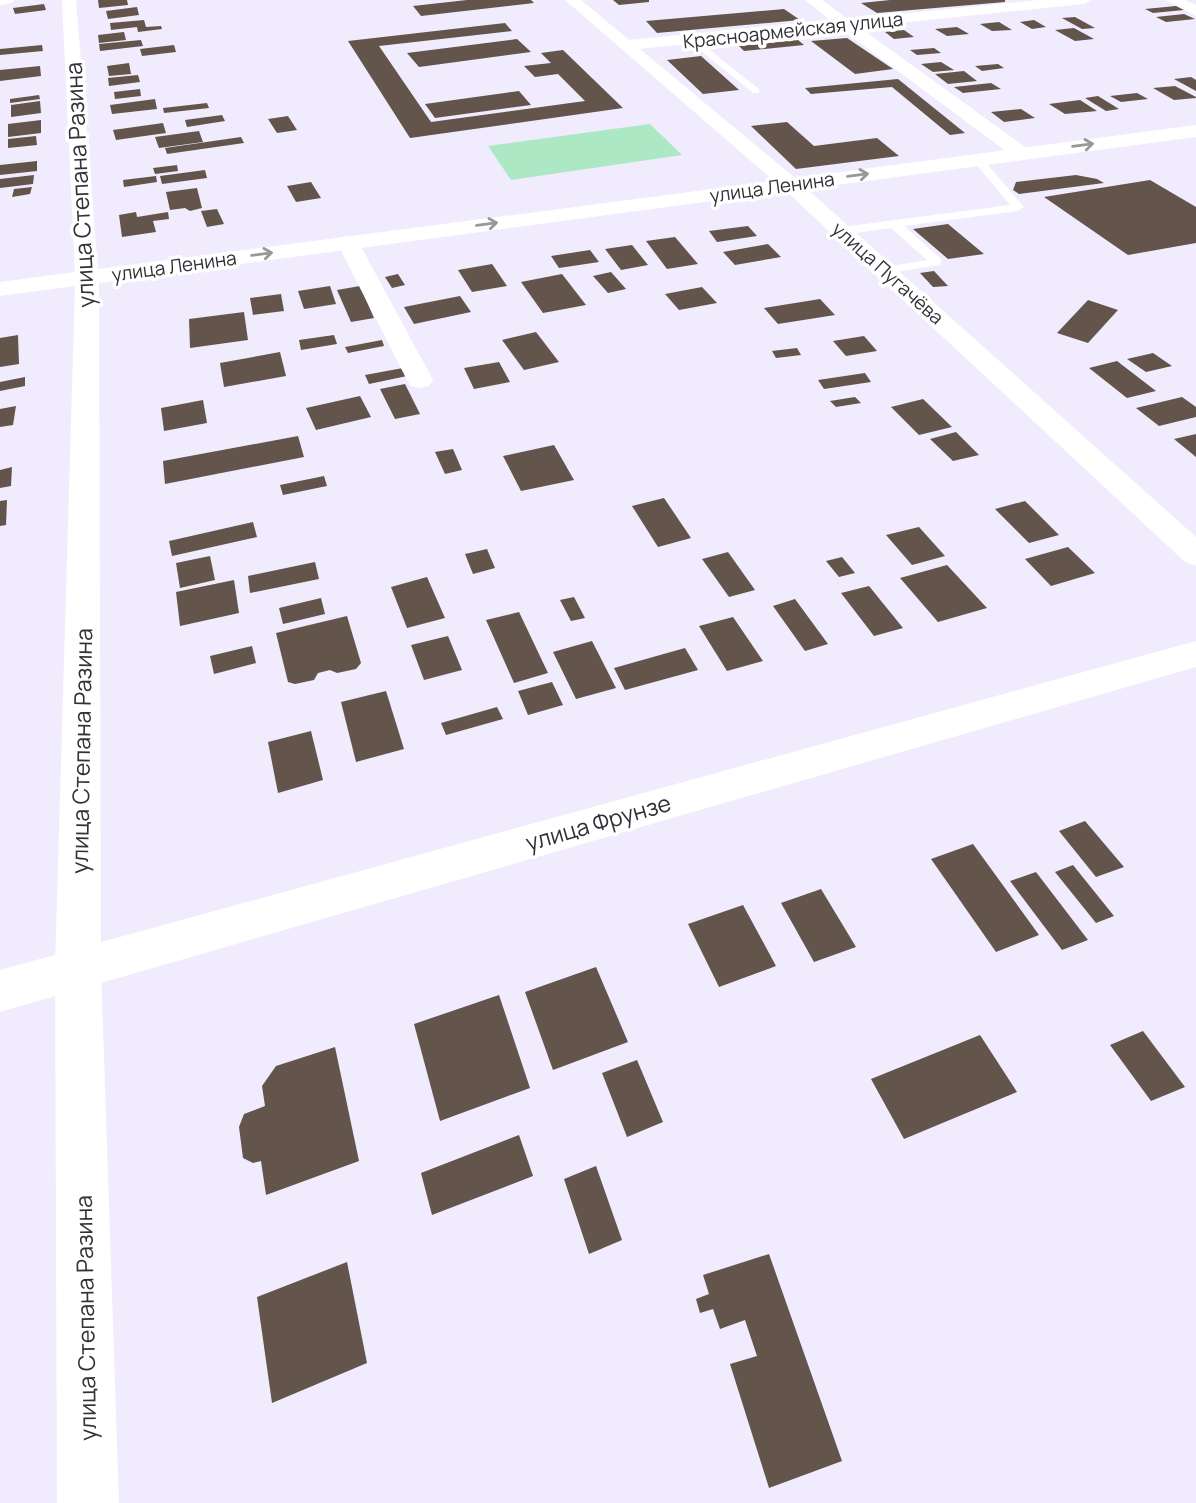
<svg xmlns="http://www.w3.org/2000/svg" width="1196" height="1503" font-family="Manrope,sans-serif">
<rect width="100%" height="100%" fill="#f0ecfd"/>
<path fill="#abe8c3" d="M650 124 682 155 511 180 488 146Z"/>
<g fill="#63544c">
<path d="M98 0H127L128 5 99 8Z"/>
<path d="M467 0H531L534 3 421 16 413 6Z"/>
<path d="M613 0H649V2L619 5Z"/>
<path d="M890 0H1005V2L877 13 861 3Z"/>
<path d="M44 4 46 10 15 14 13 8Z"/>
<path d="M1176 6 1184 10 1153 13 1145 9Z"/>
<path d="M137 7 139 15 108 19 106 11Z"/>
<path d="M784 9 800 20 657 33 646 21Z"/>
<path d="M1184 14 1195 19 1166 22 1156 17Z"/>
<path d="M1075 17 1095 28 1082 29 1062 18Z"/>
<path d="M144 20 146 27 161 26 162 29 138 32 137 27 111 30 110 23Z"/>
<path d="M1034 20 1046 27 1032 29 1020 22Z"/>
<path d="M999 22 1012 30 992 31 980 24Z"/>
<path d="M505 23 512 31 379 46 431 122 585 101 558 74 535 77 524 66 551 63 541 53 563 50 623 108 410 138 348 41Z"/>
<path d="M957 27 969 34 947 36 935 29Z"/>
<path d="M1074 28 1094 39 1075 41 1055 30Z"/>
<path d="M904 30 914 37 894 39 885 32Z"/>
<path d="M124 32 126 40 99 43 98 35Z"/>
<path d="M847 38 893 69 855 74 811 41Z"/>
<path d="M517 39 531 52 419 67 407 53Z"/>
<path d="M141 40 143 46 100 51 99 44Z"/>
<path d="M798 40 804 45 744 51 739 46Z"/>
<path d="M42 45 43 51 0 55V49Z"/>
<path d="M174 45 176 52 142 56 140 49Z"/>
<path d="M934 48 941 53 917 55 910 50Z"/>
<path d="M701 56 739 90 703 94 667 60Z"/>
<path d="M941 62 954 70 933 72 921 64Z"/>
<path d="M129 63 131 74 109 76 107 66Z"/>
<path d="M998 64 1004 68 982 71 975 66Z"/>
<path d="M40 66 41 76 0 81V70Z"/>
<path d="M964 71 977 81 948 84 935 74Z"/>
<path d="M138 75 140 82 109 86 108 78Z"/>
<path d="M1191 77 1196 80V91L1174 79Z"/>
<path d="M898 79 965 133 950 135 892 87 811 94 805 88Z"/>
<path d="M991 83 1001 89 963 93 954 87Z"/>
<path d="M1175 86 1196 97V98L1174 100 1153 88Z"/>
<path d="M140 89 141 96 115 99 114 92Z"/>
<path d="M519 91 531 105 435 118 425 104Z"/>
<path d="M1137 93 1148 99 1121 102 1110 96Z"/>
<path d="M39 95 40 99 10 103V99Z"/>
<path d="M1098 96 1119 109 1106 111 1085 98Z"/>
<path d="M155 99 157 109 112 114 110 105Z"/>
<path d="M1080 100 1097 111 1065 114 1049 104Z"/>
<path d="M40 101 41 113 11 117V105Z"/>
<path d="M207 103 209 108 164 113 163 108Z"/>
<path d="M1021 109 1035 118 1004 122 991 112Z"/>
<path d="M222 115 225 121 187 127 185 120Z"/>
<path d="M288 116 297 130 277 133 268 119Z"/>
<path d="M41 120V133L8 137V124Z"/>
<path d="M787 122 814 146 877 138 899 156 796 169 751 126Z"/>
<path d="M163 123 166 133 116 140 113 130Z"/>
<path d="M199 131 203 142 159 148 155 137Z"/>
<path d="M36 136 37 145 8 148V139Z"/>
<path d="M241 137 244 143 167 154 165 148Z"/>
<path d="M37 161V171L0 175V165Z"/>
<path d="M177 165 178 171 155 174 153 168Z"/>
<path d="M205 170 207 178 162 184 160 176Z"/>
<path d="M34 175 33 184 0 188V179Z"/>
<path d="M1076 175 1097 179 1104 183 1019 194 1013 190 1016 182Z"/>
<path d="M156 176 157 182 124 187 123 180Z"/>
<path d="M1150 180 1196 207V243L1128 255 1044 197Z"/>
<path d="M311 182 321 198 296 202 287 186Z"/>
<path d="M32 187 30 194 12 197 14 189Z"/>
<path d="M197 188 202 208 190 211 185 208 170 210 166 192Z"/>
<path d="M217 209 224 224 207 227 201 211Z"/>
<path d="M136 212 137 217 168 212 169 219 153 221 156 232 122 237 119 215Z"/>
<path d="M948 224 984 254 948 259 913 229Z"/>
<path d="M748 226 757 236 717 242 709 231Z"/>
<path d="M675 237 698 264 667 269 646 241Z"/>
<path d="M768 244 781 257 735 265 723 252Z"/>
<path d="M632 245 648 265 621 270 605 249Z"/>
<path d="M590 250 599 262 559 268 551 256Z"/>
<path d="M492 264 507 286 472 292 458 270Z"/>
<path d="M934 271 948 286 933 287 920 273Z"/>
<path d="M611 272 626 289 608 293 593 276Z"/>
<path d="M398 274 405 285 392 288 385 277Z"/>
<path d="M562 274 586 305 543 313 521 282Z"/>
<path d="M330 286 336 304 304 309 298 291Z"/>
<path d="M360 286 374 318 351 322 337 290Z"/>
<path d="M702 287 717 303 679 310 665 294Z"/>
<path d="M281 294 284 311 253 315 250 298Z"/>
<path d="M460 296 471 312 414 324 404 307Z"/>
<path d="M820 299 835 315 778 324 764 308Z"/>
<path d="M1088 300 1118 310 1088 343 1057 333Z"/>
<path d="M244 312 248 340 190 348 189 319Z"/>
<path d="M536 332 559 362 524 370 502 340Z"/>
<path d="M18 335 19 364 0 367V338Z"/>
<path d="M334 335 337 344 301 350 299 340Z"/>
<path d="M864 336 877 351 846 356 833 341Z"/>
<path d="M382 340 384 346 348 353 345 347Z"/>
<path d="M797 348 801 355 776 358 772 351Z"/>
<path d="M280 352 286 376 224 387 220 363Z"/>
<path d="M1153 353 1172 366 1146 372 1127 359Z"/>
<path d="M1117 361 1156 391 1127 398 1089 368Z"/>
<path d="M499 362 510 382 474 389 464 368Z"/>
<path d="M403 368 407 376 369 384 365 375Z"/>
<path d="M865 373 871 382 824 389 818 380Z"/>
<path d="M25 377V386L0 391V382Z"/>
<path d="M405 384 420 414 395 419 380 389Z"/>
<path d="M360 396 371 417 316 430 306 408Z"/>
<path d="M855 397 861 403 836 407 830 401Z"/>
<path d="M1182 397 1196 407V417L1159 426 1136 408Z"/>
<path d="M923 399 952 427 919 435 891 407Z"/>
<path d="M203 400 207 423 164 431 161 408Z"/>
<path d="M16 406 13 425 0 427V409Z"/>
<path d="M956 432 979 455 953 461 930 439Z"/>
<path d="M1196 434V457L1174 439Z"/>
<path d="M298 436 304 457 165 484 163 461Z"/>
<path d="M554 445 574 480 521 491 503 456Z"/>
<path d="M453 449 462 470 445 474 435 452Z"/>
<path d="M12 467 11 486 0 488V470Z"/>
<path d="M324 476 327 486 283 495 280 485Z"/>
<path d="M664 498 691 538 658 547 632 506Z"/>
<path d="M7 500 6 525 0 526V501Z"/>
<path d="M1025 501 1059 535 1029 543 995 509Z"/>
<path d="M253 522 257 537 172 556 169 541Z"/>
<path d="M919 527 945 556 912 565 886 535Z"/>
<path d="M1068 547 1095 573 1051 586 1025 559Z"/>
<path d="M487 549 495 568 473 574 465 554Z"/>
<path d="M728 552 755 590 729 597 702 559Z"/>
<path d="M210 556 215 580 180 588 176 563Z"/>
<path d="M842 557 855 573 839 577 826 561Z"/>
<path d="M315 562 319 579 250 593 248 576Z"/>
<path d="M947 565 987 608 938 622 900 578Z"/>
<path d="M427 577 445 618 407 628 391 587Z"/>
<path d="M234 580 239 613 180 626 176 592Z"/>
<path d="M869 586 903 628 874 636 841 593Z"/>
<path d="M574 597 585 618 571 621 560 600Z"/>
<path d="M321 598 325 614 283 624 279 608Z"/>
<path d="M795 599 828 644 805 651 773 606Z"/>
<path d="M519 612 548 673 514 683 486 620Z"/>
<path d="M347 616 361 663 356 669 337 673 330 670 318 673 314 680 295 684 288 682 276 633Z"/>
<path d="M733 617 763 661 727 671 699 626Z"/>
<path d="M448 636 462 670 424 680 411 645Z"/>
<path d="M592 641 616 688 576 699 553 652Z"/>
<path d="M252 646 256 663 214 674 210 656Z"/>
<path d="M685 648 698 670 625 690 614 668Z"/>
<path d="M552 682 563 705 528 715 518 691Z"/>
<path d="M386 691 404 749 356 762 341 702Z"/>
<path d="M497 707 503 719 446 735 441 723Z"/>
<path d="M311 731 323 780 278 793 268 742Z"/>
<path d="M1085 821 1124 867 1096 877 1059 831Z"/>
<path d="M973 844 1039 935 996 952 931 859Z"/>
<path d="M1073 865 1114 916 1096 923 1055 872Z"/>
<path d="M1036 872 1088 940 1062 950 1010 881Z"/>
<path d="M821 889 856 947 814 962 781 903Z"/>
<path d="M743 905 776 966 719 987 688 924Z"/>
<path d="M596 967 628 1042 553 1070 525 992Z"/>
<path d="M499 995 530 1088 440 1121 414 1024Z"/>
<path d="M1143 1031 1185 1087 1151 1101 1110 1045Z"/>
<path d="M980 1035 1017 1092 904 1139 871 1079Z"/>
<path d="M335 1047 359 1161 266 1195 261 1161 253 1163 243 1158 239 1127 244 1114 265 1106 262 1086 276 1066Z"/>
<path d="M637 1060 663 1122 627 1137 602 1073Z"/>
<path d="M519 1135 533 1176 432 1215 421 1173Z"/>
<path d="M596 1166 622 1240 589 1254 564 1179Z"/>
<path d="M769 1254 842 1461 769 1488 730 1364 757 1356 745 1320 720 1329 713 1309 700 1313 696 1299 709 1294 703 1275Z"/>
<path d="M347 1262 367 1363 272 1403 257 1297Z"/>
</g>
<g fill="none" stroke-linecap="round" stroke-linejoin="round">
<g fill="#fff" fill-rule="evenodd">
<path d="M693 37 759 89V93H753L690 42 689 40Z"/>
<path d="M977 156 981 157 1024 207 1018 211 904 226 941 259V265L880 274V268L927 260 891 228 842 235 836 231 842 227 1010 205 972 159Z"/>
</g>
<g fill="#fff" fill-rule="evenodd">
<path d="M805 0H822L848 19 1038 0H1091L1084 4 859 27 1028 149 1031 153 1028 157H1014L841 29 628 50 620 45 628 40 830 20Z"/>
<path d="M1166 0H1185L1196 5V16Z"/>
<path d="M348 236 356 238 359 243 433 380 429 386 420 388 411 386 407 380 337 243 340 238Z"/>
<path d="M1196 641V667L0 1012V970Z"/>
</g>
<g fill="#fff" fill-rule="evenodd">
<path d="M0 0H14L12 3 0 5Z"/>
<path d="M62 0H76L98 269 774 181 565 0H581L795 178 1196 125V137L807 189 1196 537V566L1185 562 786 191 99 283 101 967 119 1503H57L55 967 75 286 0 296V282L75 272Z"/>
</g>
</g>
<defs><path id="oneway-shaft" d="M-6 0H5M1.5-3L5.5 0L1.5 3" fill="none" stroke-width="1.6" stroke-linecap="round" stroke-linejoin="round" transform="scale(1.75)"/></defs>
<g stroke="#98989b">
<use href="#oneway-shaft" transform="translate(1083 145) rotate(-7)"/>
<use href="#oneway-shaft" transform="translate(858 175) rotate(-8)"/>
<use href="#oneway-shaft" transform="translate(487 224) rotate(-8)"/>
<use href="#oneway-shaft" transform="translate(262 254) rotate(-8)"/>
</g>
<g text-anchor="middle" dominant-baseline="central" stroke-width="7" stroke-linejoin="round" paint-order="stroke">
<g font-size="19" fill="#323137" stroke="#fff">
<text transform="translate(793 30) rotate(-6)">Красноармейская улица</text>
<text transform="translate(772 187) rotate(-8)">улица Ленина</text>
<text transform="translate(174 266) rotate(-8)">улица Ленина</text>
<text transform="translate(888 273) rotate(42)">улица Пугачёва</text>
</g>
<g font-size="23" fill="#323137" stroke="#fff">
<text transform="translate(79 185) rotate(-93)">улица Степана Разина</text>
<text transform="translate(81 751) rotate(-89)">улица Степана Разина</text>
<text transform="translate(598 822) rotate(-16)">улица Фрунзе</text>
<text transform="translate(85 1318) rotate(-91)">улица Степана Разина</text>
</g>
</g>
</svg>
